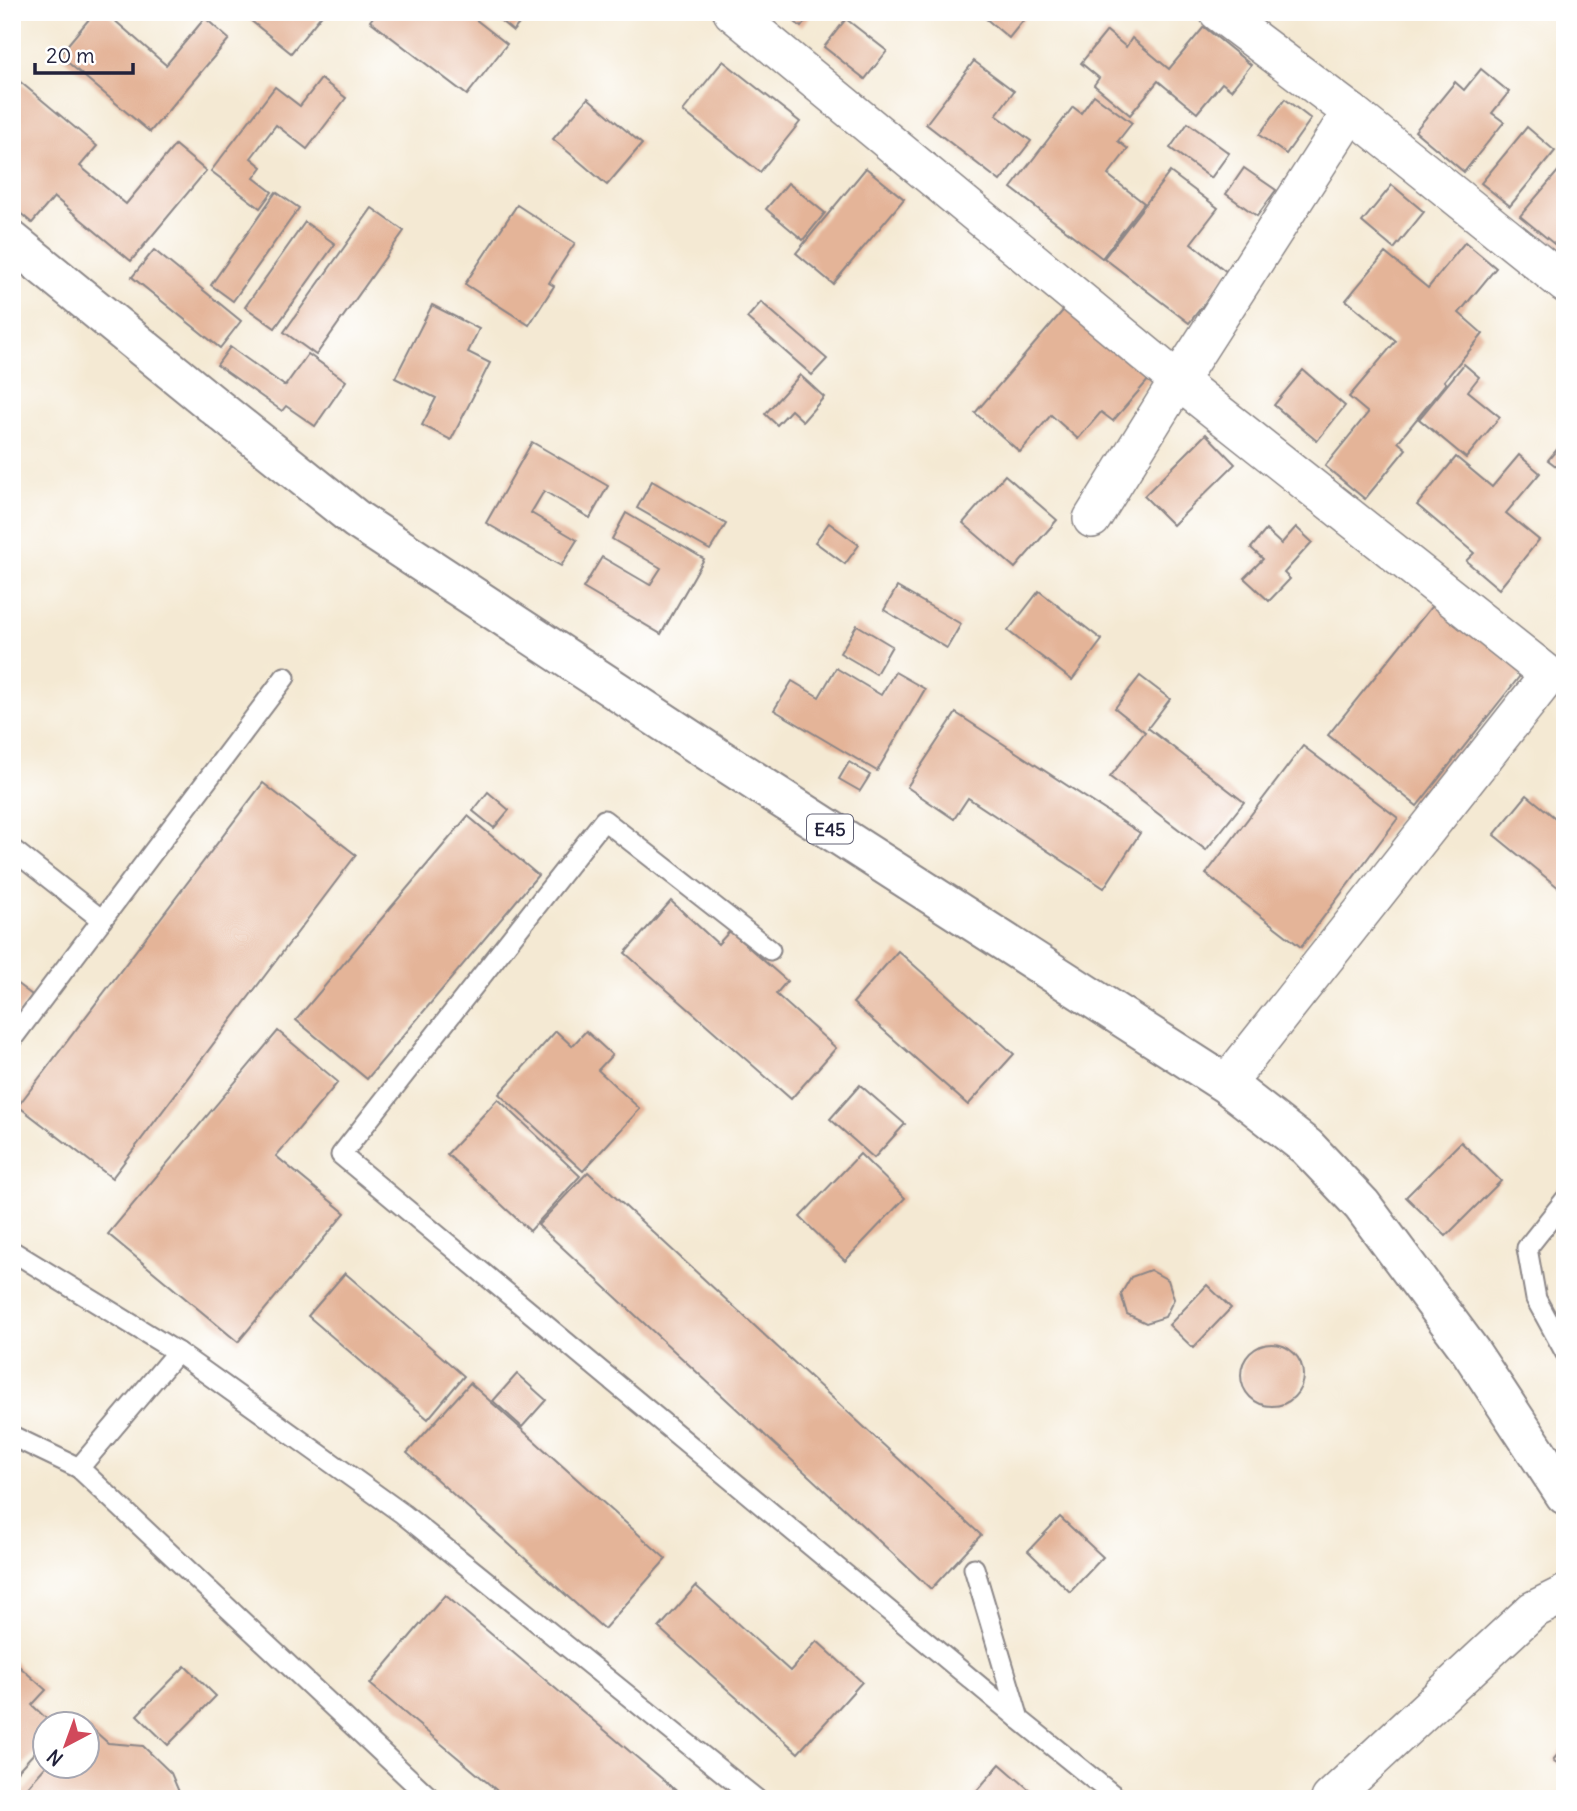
<svg xmlns="http://www.w3.org/2000/svg" width="1577" height="1811" font-family="Delius,sans-serif">
<rect width="100%" height="100%" fill="#fff"/>
<filter id="ink" filterUnits="userSpaceOnUse"><feTurbulence type="fractalNoise" baseFrequency=".0143" numOctaves="2"/><feDisplacementMap in="SourceGraphic" scale="14" xChannelSelector="R" yChannelSelector="G"/><feConvolveMatrix kernelMatrix="1 2 1 2 8 2 1 2 1" color-interpolation-filters="sRGB"/></filter>
<filter id="wash" filterUnits="userSpaceOnUse"><feTurbulence type="fractalNoise" baseFrequency=".00686" numOctaves="4" result="noise"/><feDisplacementMap in="SourceGraphic" scale="28" xChannelSelector="R" yChannelSelector="G"/><feGaussianBlur stdDeviation="1.57" result="paint"/><feColorMatrix in="noise" values="0 0 0 0 0 0 0 0 0 0 0 0 0 0 0 0 0 1.4 0 .05"/><feComposite in="paint" operator="in"/></filter>
<g filter="url(#wash)">
<rect width="100%" height="100%" fill="#f4e9d3"/>
<g id="blocks">
<g fill="#e4b498">
<path d="M95 12H105L166 65 205 18 229 39 150 132 59 55Z"/>
<path d="M240 12H324L291 53Z"/>
<path d="M377 12H466L507 44 467 95 370 21Z"/>
<path d="M490 12H529L513 31Z"/>
<path d="M783 12H813L801 27Z"/>
<path d="M978 12H1030L1009 38Z"/>
<path d="M846 19 887 51 865 79 824 47Z"/>
<path d="M1204 27 1251 65 1231 90 1222 83 1197 113 1158 81 1130 115 1094 85 1099 78 1081 63 1107 31 1126 47 1132 38 1169 69Z"/>
<path d="M723 61 800 122 760 172 683 111Z"/>
<path d="M974 61 1014 91 996 115 1031 141 1000 181 926 124Z"/>
<path d="M1481 69 1509 92 1492 113 1504 122 1464 172 1415 131 1455 82 1464 90Z"/>
<path d="M12 75 97 146 80 166 126 204 175 145 206 171 131 261 54 197 32 223 12 206Z"/>
<path d="M321 79 346 98 307 149 276 125 251 158 262 167 254 178 272 192 260 208 211 171 275 87 300 106Z"/>
<path d="M1094 95 1132 123 1118 141 1128 149 1108 175 1144 203 1102 258 1011 188 1073 107 1081 113Z"/>
<path d="M588 98 642 144 607 185 553 139Z"/>
<path d="M1285 99 1311 119 1286 154 1259 135Z"/>
<path d="M1188 123 1229 153 1211 178 1170 148Z"/>
<path d="M1527 127 1555 151 1510 206 1481 183Z"/>
<path d="M866 168 904 199 833 284 796 253Z"/>
<path d="M1244 168 1276 190 1257 216 1226 194Z"/>
<path d="M1559 170 1565 174V253L1520 216Z"/>
<path d="M1170 172 1218 208 1191 243 1228 273 1189 323 1104 258Z"/>
<path d="M788 183 825 213 803 240 766 209Z"/>
<path d="M1392 185 1424 212 1394 249 1362 222Z"/>
<path d="M276 192 299 208 233 301 211 285Z"/>
<path d="M517 205 575 243 549 283 554 286 529 325 465 284Z"/>
<path d="M372 208 404 231 316 355 284 332Z"/>
<path d="M305 222 335 244 275 328 245 307Z"/>
<path d="M1465 242 1496 268 1459 313 1483 334 1444 381 1446 383 1398 442 1406 449 1365 499 1325 466 1368 413 1349 397 1396 341 1346 300 1385 253 1428 288Z"/>
<path d="M154 250 241 321 220 348 132 277Z"/>
<path d="M761 302 827 359 812 375 747 318Z"/>
<path d="M432 305 479 329 468 352 490 363 451 440 422 425 436 398 395 378Z"/>
<path d="M1067 306 1150 378 1113 421 1101 412 1078 439 1051 415 1020 452 975 413Z"/>
<path d="M230 347 285 386 308 354 346 381 315 426 286 406 282 411 217 365Z"/>
<path d="M1464 364 1479 377 1468 391 1500 417 1466 458 1419 419Z"/>
<path d="M1303 370 1345 406 1317 441 1274 405Z"/>
<path d="M800 375 824 397 803 421 791 410 777 425 765 414Z"/>
<path d="M1206 434 1235 464 1173 525 1144 496Z"/>
<path d="M1565 440V473L1548 460Z"/>
<path d="M532 442 608 486 590 518 544 491 531 513 577 540 561 566 486 523Z"/>
<path d="M1519 455 1540 473 1506 513 1539 540 1499 589 1466 561 1474 553 1417 505 1456 457 1492 487Z"/>
<path d="M1005 475 1057 520 1015 568 963 523Z"/>
<path d="M652 481 726 524 710 550 637 508Z"/>
<path d="M626 513 704 559 661 634 583 588 602 557 650 585 661 568 612 539Z"/>
<path d="M829 523 859 545 845 564 815 542Z"/>
<path d="M1296 527 1312 542 1284 573 1290 579 1269 601 1244 578 1263 559 1251 548 1266 530 1281 544Z"/>
<path d="M897 587 961 624 947 648 884 610Z"/>
<path d="M1039 591 1102 640 1072 680 1008 631Z"/>
<path d="M1435 602 1523 672 1417 806 1328 735Z"/>
<path d="M857 625 892 646 876 674 840 653Z"/>
<path d="M836 668 881 695 895 672 925 689 877 771 774 710 792 681 819 697Z"/>
<path d="M1140 676 1170 699 1148 728 1244 802 1206 850 1110 777 1145 732 1115 708Z"/>
<path d="M956 713 1140 833 1104 888 968 798 954 819 907 787Z"/>
<path d="M1303 746 1398 818 1301 947 1206 874Z"/>
<path d="M849 762 870 775 860 791 839 779Z"/>
<path d="M263 783 356 855 112 1178 18 1106Z"/>
<path d="M488 792 509 810 494 828 473 811Z"/>
<path d="M1527 795 1565 826V893L1494 835Z"/>
<path d="M468 816 538 875 367 1079 296 1020Z"/>
<path d="M671 901 718 944 730 931 787 981 776 994 836 1048 791 1099 625 953Z"/>
<path d="M898 951 1014 1054 968 1105 853 1003Z"/>
<path d="M12 980 32 995 12 1022Z"/>
<path d="M278 1031 338 1082 276 1156 345 1213 238 1342 108 1234Z"/>
<path d="M556 1031 572 1046 586 1031 612 1055 598 1070 640 1109 583 1171 499 1094Z"/>
<path d="M860 1085 905 1124 874 1158 830 1119Z"/>
<path d="M498 1099 580 1176 530 1231 447 1154Z"/>
<path d="M1461 1142 1501 1181 1446 1236 1406 1197Z"/>
<path d="M860 1154 905 1198 845 1261 800 1217Z"/>
<path d="M588 1172 981 1535 931 1589 538 1225Z"/>
<path d="M1150 1270 1168 1280 1174 1299 1165 1317 1146 1323 1127 1314 1121 1294 1131 1277Z"/>
<path d="M345 1273 464 1376 428 1419 308 1316Z"/>
<path d="M1207 1285 1231 1308 1193 1348 1169 1325Z"/>
<circle cx="1272" cy="1375" r="31"/>
<path d="M517 1374 546 1400 522 1427 493 1401Z"/>
<path d="M470 1383 666 1559 604 1629 407 1453Z"/>
<path d="M1060 1517 1103 1557 1070 1592 1028 1551Z"/>
<path d="M696 1586 790 1671 817 1641 862 1682 798 1753 659 1628Z"/>
<path d="M445 1595 686 1799H507L370 1684Z"/>
<path d="M12 1660 46 1690 32 1705 52 1724H46V1740L12 1777Z"/>
<path d="M185 1666 216 1696 168 1745 137 1715Z"/>
<path d="M88 1725 108 1743 143 1746 171 1773 182 1799H17L46 1766H88Z"/>
<path d="M1565 1746V1770L1553 1760Z"/>
<path d="M1000 1764 1040 1799H977L973 1795Z"/>
</g>
</g>
</g>
<g filter="url(#ink)">
<use href="#blocks" fill-opacity="0" stroke="#8b8687" stroke-width="2"/>
<g fill="none" stroke-linecap="round" stroke-linejoin="round">
<defs>
<g id="lane">
<path d="M12 849 102 920"/>
<path d="M770 950 604 820 341 1155 1019 1719 1118 1799"/>
<path d="M12 1039 285 677"/>
<path d="M1565 1200 1527 1248 1536 1299 1565 1352"/>
<path d="M12 1251 177 1352"/>
<path d="M12 1436 79 1468"/>
<path d="M974 1568 1019 1719"/>
<path d="M431 1799 79 1468 177 1352 403 1514 756 1799"/>
</g>
<g id="street">
<path d="M732 12 1178 381 1549 675 1226 1084"/>
<path d="M1351 112 1565 284"/>
<path d="M1092 519 1178 381 1351 112 1218 12"/>
<path d="M1330 1799 1533 1610 1565 1594"/>
</g>
<path id="highway" d="M12 241 212 404 357 520 717 757 1226 1084 1307 1147 1362 1205 1471 1352 1565 1495"/>
</defs>
<use href="#lane" stroke="#8b8687" stroke-width="23"/>
<use href="#street" stroke="#8b8687" stroke-width="40"/>
<use href="#highway" stroke="#8b8687" stroke-width="42"/>
<use href="#lane" stroke="#fff" stroke-width="19"/>
<use href="#street" stroke="#fff" stroke-width="37"/>
<use href="#highway" stroke="#fff" stroke-width="38"/>
</g>
</g>
<g text-anchor="middle" dominant-baseline="central" stroke-width="5" stroke-linejoin="round" paint-order="stroke">
<rect fill="#fff" stroke="#646476" stroke-width="2" x="807" y="814.5" width="46" height="29" rx="5"/>
<g font-size="18" font-weight="bold" fill="#22223b">
<text x="830" y="829">E45</text>
</g>
</g>
<rect width="1577" height="1811" fill="none" stroke="#fff" stroke-width="42"/>
<g transform="translate(66 1745) rotate(221)"><circle r="33" fill="#ffffff" stroke="#a7a7b1" stroke-width="2"/>
<path d="M0-5L12 26L0 18L-12 26Z" fill="#d1495b"/>
<text y="-10" font-size="19" font-weight="bold" text-anchor="middle" fill="#22223b">N</text>
</g>
<path d="M35 63v10h98v-10" fill="none" stroke="#22223b" stroke-width="3.5"/>
<text x="46" y="63" font-size="21" fill="#22223b" stroke="#ffffff" stroke-width="5" paint-order="stroke">20 m</text>
</svg>
